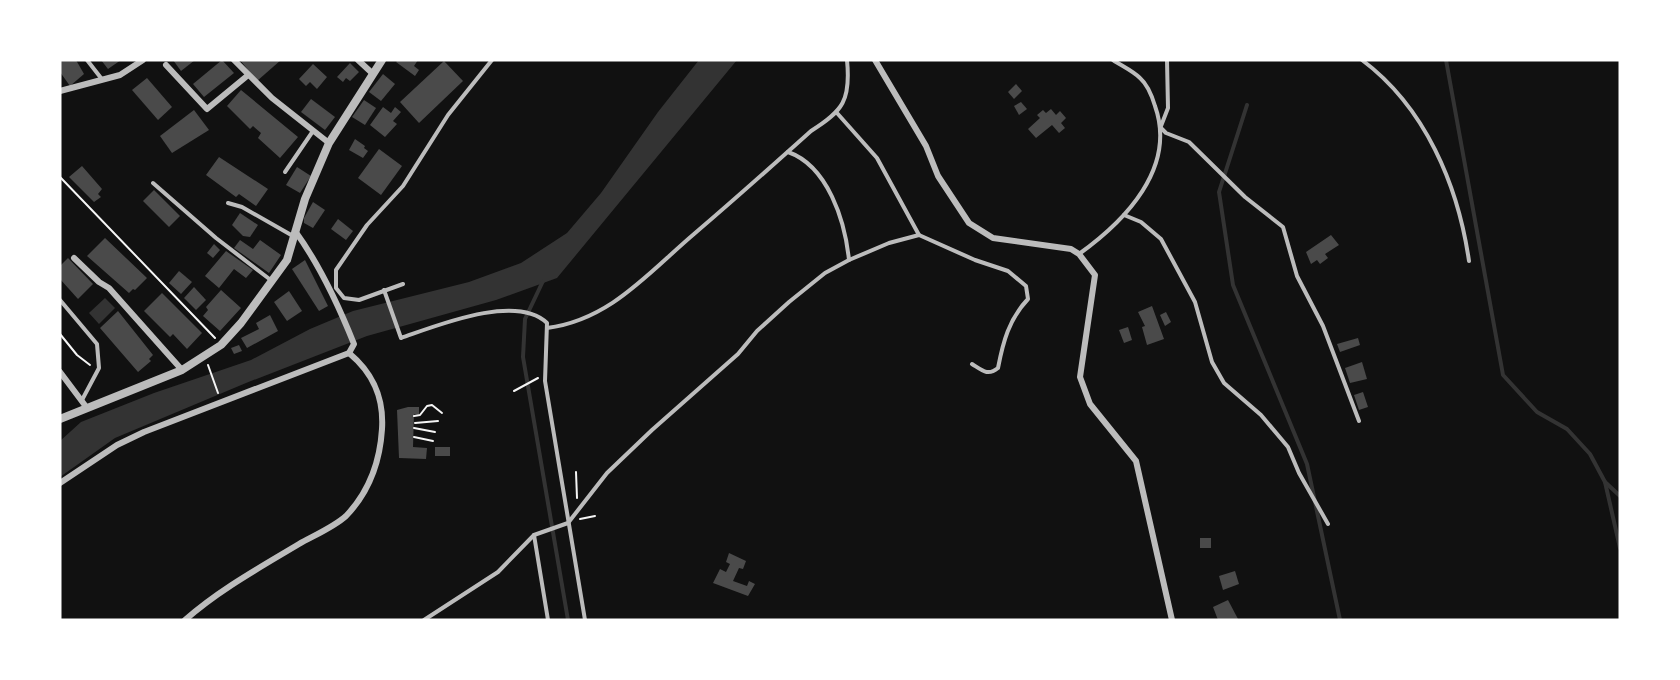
<svg xmlns="http://www.w3.org/2000/svg" width="1680" height="680" font-family="Mulish,sans-serif">
<rect width="100%" height="100%" fill="#111"/>
<g fill="#333">
<path d="M699 60H737L557 278 496 300 367 336 246 383 115 438 60 477V441L81 422 154 393 251 360 310 329 353 311 469 282 521 263 567 233 601 193 658 112Z"/>
<path d="M105 298 115 308 99 324 89 313Z"/>
</g>
<g fill="none" stroke-linecap="round" stroke-linejoin="round">
<g stroke="#333" stroke-width="4">
<path d="M1446 60 1503 375 1537 412 1567 429 1590 454 1605 482 1620 548"/>
<path d="M1247 105 1219 192 1233 285 1307 464 1340 620"/>
<path d="M543 281 525 319 523 357 568 620"/>
<path d="M1605 482 1620 496"/>
</g>
</g>
<g fill="#4a4a4a">
<path d="M60 60H76L84 74 70 86 60 72Z"/>
<path d="M101 60H121L108 69Z"/>
<path d="M173 60H195L181 71Z"/>
<path d="M222 60 234 73 204 97 193 84Z"/>
<path d="M240 60H281L257 81Z"/>
<path d="M398 60H418L414 66 419 70 415 76 396 62Z"/>
<path d="M444 61 463 81 419 123 400 102Z"/>
<path d="M350 63 359 72 350 81 346 78 343 82 337 77Z"/>
<path d="M313 64 327 77 317 89 310 82 306 86 299 79Z"/>
<path d="M383 74 395 84 381 101 369 92Z"/>
<path d="M147 78 172 107 158 120 132 90Z"/>
<path d="M1016 84 1022 91 1014 99 1008 92Z"/>
<path d="M241 90 298 137 280 158 258 138 261 133 253 126 250 129 227 106Z"/>
<path d="M311 99 335 117 325 130 301 112Z"/>
<path d="M364 100 376 108 365 125 352 117Z"/>
<path d="M1021 102 1027 109 1019 115 1014 106Z"/>
<path d="M383 107 391 113 395 107 401 112 393 121 397 124 385 137 370 125Z"/>
<path d="M1051 109 1056 115 1060 111 1066 118 1061 123 1065 128 1059 133 1052 125 1036 138 1028 129 1040 118 1037 115 1043 110 1046 113Z"/>
<path d="M194 110 209 130 172 153 160 136Z"/>
<path d="M355 139 365 146 364 148 368 151 363 158 349 150Z"/>
<path d="M379 149 402 166 381 195 358 178Z"/>
<path d="M219 157 268 189 256 206 239 194 236 197 206 175Z"/>
<path d="M82 166 102 189 98 194 101 197 94 202 69 177Z"/>
<path d="M297 167 311 176 300 193 286 185Z"/>
<path d="M154 190 180 216 169 227 143 201Z"/>
<path d="M313 202 325 210 313 228 304 223V218Z"/>
<path d="M240 213 258 225 250 237 243 236 232 225Z"/>
<path d="M338 219 353 231 346 240 331 229Z"/>
<path d="M1331 235 1339 245 1325 254 1328 258 1320 264 1317 260 1311 264 1306 252Z"/>
<path d="M105 238 147 278 135 290 133 289 129 293 87 256Z"/>
<path d="M240 240 253 249 260 240 281 255 269 273 234 248Z"/>
<path d="M214 244 220 250 213 258 207 253Z"/>
<path d="M226 251 253 270 246 278 234 269 219 288 205 276Z"/>
<path d="M68 258 93 284 78 299 60 279V266Z"/>
<path d="M305 260 328 306 319 311 292 269Z"/>
<path d="M179 271 192 282 181 294 169 283Z"/>
<path d="M194 287 206 300 196 310 184 298Z"/>
<path d="M221 290 241 308 220 331 203 316 208 310 206 307Z"/>
<path d="M289 291 302 311 287 321 274 302Z"/>
<path d="M162 293 202 333 187 349 173 334 170 337 144 311Z"/>
<path d="M1152 306 1164 339 1147 345 1142 327 1145 326 1138 312Z"/>
<path d="M118 311 153 355 149 359 151 361 138 372 100 328Z"/>
<path d="M1166 312 1171 322 1165 326 1160 315Z"/>
<path d="M270 315 278 331 247 348 241 338 259 329 256 323Z"/>
<path d="M1128 327 1132 340 1124 343 1119 330Z"/>
<path d="M1358 338 1360 345 1340 352 1337 344Z"/>
<path d="M239 345 242 351 234 354 231 348Z"/>
<path d="M1362 362 1367 379 1350 383 1345 368Z"/>
<path d="M1363 392 1368 407 1359 410 1354 395Z"/>
<path d="M408 407H419V414H414L413 447 427 448 426 459 399 458 397 410Z"/>
<rect x="435" y="447" width="15" height="9"/>
<rect x="1200" y="538" width="11" height="10"/>
<path d="M729 553 746 561 743 569 739 568 733 581 747 586 749 581 755 584 748 596 713 583 720 569 726 572 730 564 726 562Z"/>
<path d="M1235 571 1239 584 1223 590 1219 576Z"/>
<path d="M1228 600 1238 619 1218 620 1213 607Z"/>
</g>
<g fill="none" stroke-linecap="round" stroke-linejoin="round">
<g stroke="#f5f5f5" stroke-width="2">
<path d="M60 177 215 338"/>
<path d="M60 334 77 355 90 365"/>
<path d="M208 365 218 393"/>
<path d="M514 391 538 378"/>
<path d="M414 416 420 415 427 406 432 405 442 413"/>
<path d="M415 423 438 421"/>
<path d="M414 428 435 432"/>
<path d="M414 437 433 441"/>
<path d="M576 472 577 498"/>
<path d="M580 519 595 516"/>
</g>
<g stroke="#bcbcbc" stroke-width="4">
<path d="M87 60 101 78"/>
<path d="M1362 60C1425 107 1458 185 1469 261"/>
<path d="M837 113 877 158 919 235"/>
<path d="M1161 126 1168 108 1167 60"/>
<path d="M1160 127 1166 133 1189 142 1245 197 1283 227 1297 276 1323 326 1359 421"/>
<path d="M788 152C828 166 845 221 849 260"/>
<path d="M285 172 313 131"/>
<path d="M153 183 216 238 272 281"/>
<path d="M228 203 242 207 293 236"/>
<path d="M1124 215 1141 222 1161 239 1195 302 1212 362 1224 383 1261 415 1288 447 1299 473 1328 524"/>
<path d="M1079 254C1125 221 1177 168 1155 106 1152 96 1148 85 1140 78 1133 71 1122 66 1113 60"/>
<path d="M403 284 359 300 344 298 336 288V270L367 225 403 186 448 115 492 60"/>
<path d="M384 290 401 338C436 326 516 293 547 323L545 381 585 620"/>
<path d="M60 300 97 344 99 368 82 400"/>
<path d="M547 328C610 320 648 273 694 234 734 200 772 166 811 131 843 111 851 100 847 60"/>
<path d="M534 535 548 620"/>
<path d="M424 620 498 572 534 535 568 523 607 473 652 430 738 354 757 331 789 302 825 273 849 260 889 243 919 235 975 260 1008 271 1026 286 1028 299C1009 319 1003 342 998 368 988 376 983 371 972 364"/>
</g>
<g stroke="#bcbcbc" stroke-width="6">
<path d="M234 60 272 98 329 143"/>
<path d="M358 60 372 73"/>
<path d="M875 60 926 146 938 176 969 223 993 238 1071 249 1079 254 1095 275 1080 377 1090 404 1136 461 1172 620"/>
<path d="M166 65 207 109 247 76"/>
<path d="M60 91 120 75 143 60"/>
<path d="M74 258 99 282 109 288 182 370"/>
<path d="M60 372 87 408"/>
<path d="M60 483 117 445 144 432 349 353 354 344C338 304 320 265 295 231"/>
<path d="M185 620C219 590 259 568 299 544 313 536 334 527 346 516 369 492 380 461 382 429 384 397 373 373 349 353"/>
</g>
<path stroke="#bcbcbc" stroke-width="8" d="M60 419 182 370 221 345 241 323 287 260 305 199 329 143 382 60"/>
</g>
<rect width="1680" height="680" fill="none" stroke="#ffffff" stroke-width="123"/>
</svg>
